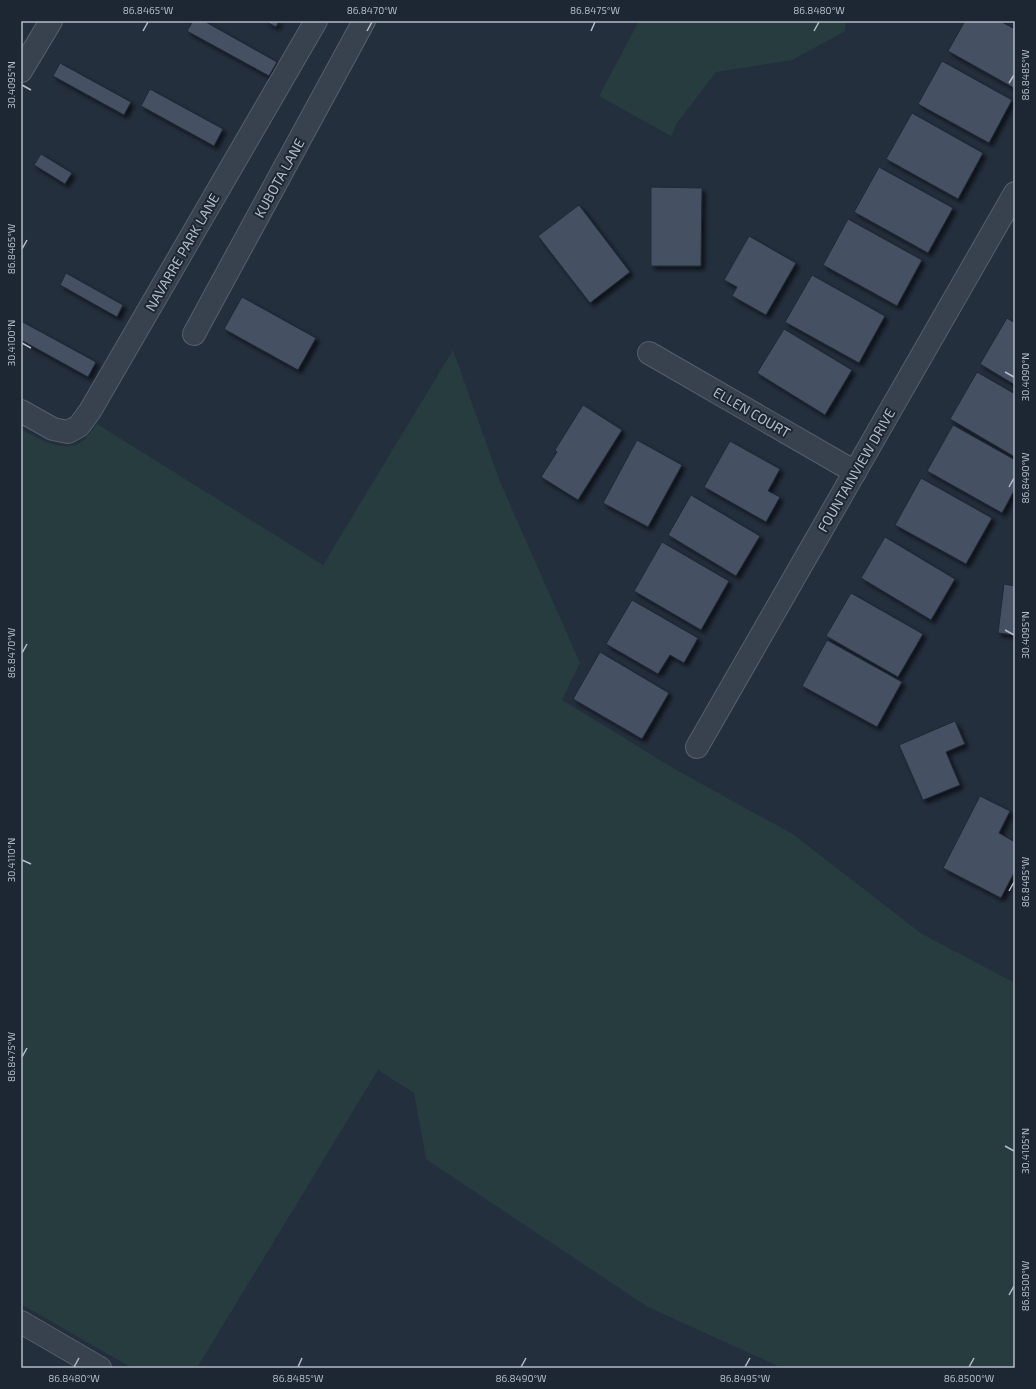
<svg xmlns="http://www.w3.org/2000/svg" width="1036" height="1389" font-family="'Exo 2',sans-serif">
<defs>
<filter id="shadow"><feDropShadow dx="3.5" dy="3.5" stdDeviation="2" flood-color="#0009"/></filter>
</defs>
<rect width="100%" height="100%" fill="#242f3e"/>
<g fill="#263c3f">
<path d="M639 21H846L845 31 792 60 716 72 677 123 671 136 599 96Z"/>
<path d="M453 350 500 482 580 663 562 700 673 768 794 835 922 934 1015 983V1368H782L648 1307 426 1159 414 1093 378 1070 197 1368H132L21 1304V429C39 439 65 456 85 439 89 434 93 429 97 424L323 565Z"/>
</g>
<g fill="#455162" stroke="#1f2835" filter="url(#shadow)">
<path d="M193 21H204L277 62 269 76 187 31Z"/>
<path d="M265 21H279L276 27Z"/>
<path d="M965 21H1000L1015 29 1014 88 948 51Z"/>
<path d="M942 61 1012 100 989 143 918 104Z"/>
<path d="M60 63 131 102 124 115 53 76Z"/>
<path d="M150 89 223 129 214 146 141 106Z"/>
<path d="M912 113 983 153 958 199 886 159Z"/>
<path d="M41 154 72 173 65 184 34 165Z"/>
<path d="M879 167 953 208 928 253 854 212Z"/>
<path d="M651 187 702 188 701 266H651Z"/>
<path d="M579 205 630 272 590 303 538 236Z"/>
<path d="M848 219 922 260 897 306 823 265Z"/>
<path d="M749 236 796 263 766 315 732 296 737 287 724 280Z"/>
<path d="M66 273 123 305 117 317 60 285Z"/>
<path d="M812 275 885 316 859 363 785 322Z"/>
<path d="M242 297 316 338 298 370 224 329Z"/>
<path d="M1007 318 1015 323V385L980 364Z"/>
<path d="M21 321 96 362 88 377 21 340Z"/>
<path d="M784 329 852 370 825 415 757 373Z"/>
<path d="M977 372 1015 394V457L950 419Z"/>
<path d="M583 405 622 430 578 500 541 477 557 452 555 450Z"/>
<path d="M953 425 1015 460V489L1002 513 927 471Z"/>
<path d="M637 440 682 465 648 527 603 503Z"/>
<path d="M730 441 780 469 768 491 780 497 766 522 704 487Z"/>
<path d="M921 478 992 518 966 564 895 525Z"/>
<path d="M691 495 760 536 736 576 668 535Z"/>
<path d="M885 537 955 579 931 620 861 578Z"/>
<path d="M662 542 729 581 701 630 634 591Z"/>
<path d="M1004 584 1015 586V635L998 633Z"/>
<path d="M851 593 923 634 898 677 826 636Z"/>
<path d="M632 600 698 638 684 663 670 655 658 674 606 644Z"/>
<path d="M827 640 902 682 877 727 802 686Z"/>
<path d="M600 652 669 693 642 739 573 699Z"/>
<path d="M955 721 965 744 946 752 960 785 923 800 899 745Z"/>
<path d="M980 796 1010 811 999 833 1015 842V871L1001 898 943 868Z"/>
</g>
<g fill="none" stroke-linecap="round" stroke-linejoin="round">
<defs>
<g id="minor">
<path d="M21 71 51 21"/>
<path d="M194 334 364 21"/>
<path d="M649 353 855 472"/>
<path d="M21 411 53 429 68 432 79 426 90 411 316 21"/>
<path d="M697 747 1015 193"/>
<path d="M21 1322 100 1368"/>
</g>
</defs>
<use href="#minor" stroke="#565f6c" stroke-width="24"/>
<use href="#minor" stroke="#38414e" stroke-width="22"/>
</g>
<path fill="none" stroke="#b4bcc9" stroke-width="1.5" d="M143 31 148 22M367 31 372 22M591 31 595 22M814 31 819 22M1009 83 1014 75M22 85 31 90M22 249 27 240M22 343 31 348M1005 372 1014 377M1009 487 1014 478M1005 630 1014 635M22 653 27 644M22 860 31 864M1009 891 1014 882M22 1057 27 1048M1005 1146 1014 1151M1009 1295 1014 1286M74 1367 79 1358M298 1367 302 1358M521 1367 526 1358M745 1367 750 1358M969 1367 974 1358"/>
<g text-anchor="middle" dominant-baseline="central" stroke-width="4" stroke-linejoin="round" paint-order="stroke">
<g font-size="14" fill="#b4bcc9" stroke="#1d2633">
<text transform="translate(279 178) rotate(-61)">KUBOTA LANE</text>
<text transform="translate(182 252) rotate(-60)">NAVARRE PARK LANE</text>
<text transform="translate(752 412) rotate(30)">ELLEN COURT</text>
<text transform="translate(856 470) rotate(-60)">FOUNTAINVIEW DRIVE</text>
</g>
</g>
<rect width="1036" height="1389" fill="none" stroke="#1d2633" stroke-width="44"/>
<rect x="22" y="22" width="992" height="1345" fill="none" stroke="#b4bcc9" stroke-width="1.5"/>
<g font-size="10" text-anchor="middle" fill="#b4bcc9">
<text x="148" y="14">86.8465°W</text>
<text x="372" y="14">86.8470°W</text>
<text x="595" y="14">86.8475°W</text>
<text x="819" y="14">86.8480°W</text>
<text transform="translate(1025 75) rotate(-90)" y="4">86.8485°W</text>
<text transform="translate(11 85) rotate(-90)" y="4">30.4095°N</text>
<text transform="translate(11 249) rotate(-90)" y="4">86.8465°W</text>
<text transform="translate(11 343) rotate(-90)" y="4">30.4100°N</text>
<text transform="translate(1025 377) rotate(-90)" y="4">30.4090°N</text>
<text transform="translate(1025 478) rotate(-90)" y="4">86.8490°W</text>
<text transform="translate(1025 635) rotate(-90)" y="4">30.4095°N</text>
<text transform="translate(11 653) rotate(-90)" y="4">86.8470°W</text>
<text transform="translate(11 860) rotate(-90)" y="4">30.4110°N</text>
<text transform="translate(1025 882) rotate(-90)" y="4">86.8495°W</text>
<text transform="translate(11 1057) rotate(-90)" y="4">86.8475°W</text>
<text transform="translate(1025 1151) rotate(-90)" y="4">30.4105°N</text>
<text transform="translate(1025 1286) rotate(-90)" y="4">86.8500°W</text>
<text x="74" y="1382">86.8480°W</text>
<text x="298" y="1382">86.8485°W</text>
<text x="521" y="1382">86.8490°W</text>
<text x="745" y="1382">86.8495°W</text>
<text x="969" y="1382">86.8500°W</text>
</g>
</svg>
